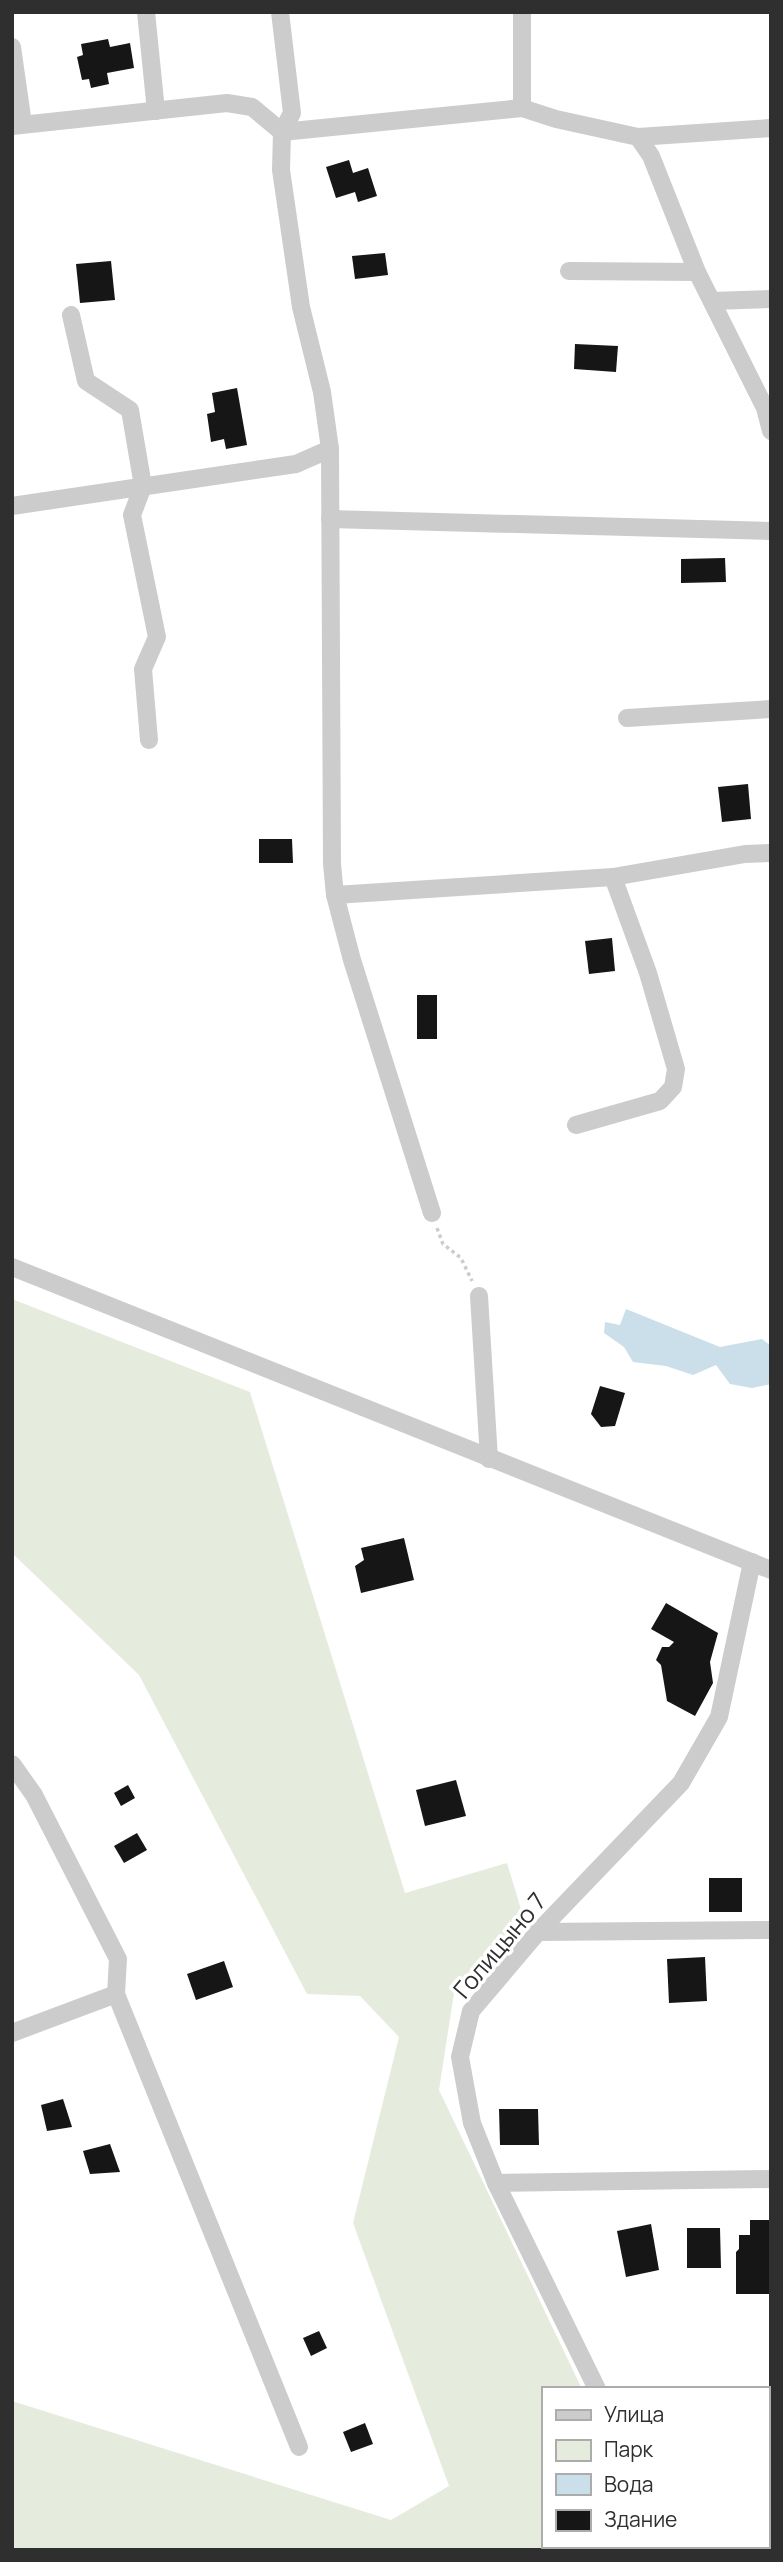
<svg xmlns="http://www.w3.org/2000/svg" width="783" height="2562" font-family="Manrope,sans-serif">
<rect width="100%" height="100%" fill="#fff"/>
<path fill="#e6ecdd" d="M12 1299 250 1392 405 1893 507 1863 527 1929 454 1993 439 2090 582 2389H543V2546H562L560 2550H12V2401L391 2520 449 2486 353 2223 399 2037 360 1996 307 1994 139 1675 12 1553Z"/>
<path fill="#cadfea" d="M626 1309 720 1347 762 1339 771 1346V1384L752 1388 730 1384 716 1365 693 1375 666 1366 633 1362 624 1347 604 1333 605 1322 620 1325Z"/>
<g fill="#161616">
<path d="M108 39 110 47 130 43 134 68 107 73 109 84 91 88 89 79 82 80 77 57 83 55 81 44Z"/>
<path d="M349 160 353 173 368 168 377 196 358 202 355 192 336 198 326 167Z"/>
<path d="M385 253 388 275 355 279 352 256Z"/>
<path d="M111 261 115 300 80 303 76 264Z"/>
<path d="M575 344 618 346 616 372 574 369Z"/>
<path d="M237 388 247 445 226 449 224 439 211 442 207 414 215 412 212 393Z"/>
<path d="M725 558 726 582 681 583V559Z"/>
<path d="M748 784 751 819 722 822 718 787Z"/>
<path d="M259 839H292L293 863H259Z"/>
<path d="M612 938 615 971 589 974 585 941Z"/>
<rect x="417" y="995" width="20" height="44"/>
<path d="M600 1386 625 1393 615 1426 601 1427 591 1414Z"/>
<path d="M404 1538 414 1580 361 1593 355 1566 364 1560 361 1548Z"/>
<path d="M666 1603 718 1633 710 1662 713 1683 695 1716 667 1701 661 1665 656 1660 662 1647H669L674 1642 651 1629Z"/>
<path d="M456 1780 466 1816 425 1826 416 1790Z"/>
<path d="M128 1785 135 1798 121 1806 114 1793Z"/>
<path d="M137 1833 147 1850 124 1863 114 1846Z"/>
<rect x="709" y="1878" width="33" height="34"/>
<path d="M705 1957 707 2001 669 2003 667 1959Z"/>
<path d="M224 1961 233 1987 196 2000 187 1974Z"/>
<path d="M63 2099 72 2127 47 2131 41 2105Z"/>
<path d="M499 2109H538L539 2145H500Z"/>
<path d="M110 2144 120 2172 90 2174 83 2151Z"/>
<path d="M750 2220H771V2294H736V2252L739 2249V2235H750Z"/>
<path d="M651 2224 659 2270 626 2277 617 2231Z"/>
<path d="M687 2228H720L721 2268H687Z"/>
<path d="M319 2331 327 2348 311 2356 303 2338Z"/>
<path d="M365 2423 373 2444 351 2452 343 2432Z"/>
<rect x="616" y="2546" width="35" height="4"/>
</g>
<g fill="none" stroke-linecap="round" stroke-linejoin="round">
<path stroke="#ccc" stroke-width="3.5" stroke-dasharray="3.5 3.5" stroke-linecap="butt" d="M437 1228 443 1244 461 1258 472 1281"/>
<g stroke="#ccc" stroke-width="18">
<path d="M146 12 156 111"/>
<path d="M280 12 292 113 282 132 281 170 301 307 322 392 330 449 332 864 335 895 352 960 432 1213"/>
<path d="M12 47 23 124"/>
<path d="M522 108V12"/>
<path d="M12 126 227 103 252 107 282 132 522 108 556 119 638 137 771 128"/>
<path d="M638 137 651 156 697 272 765 408 771 431"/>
<path d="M569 271 697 272"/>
<path d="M712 301 771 299"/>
<path d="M71 315 86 381 130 410 143 486 132 515 157 637 143 669 149 740"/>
<path d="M12 506 296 464 330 449"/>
<path d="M330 519 771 531"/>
<path d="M627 718 771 709"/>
<path d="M335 895 613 877 745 854 771 853"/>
<path d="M576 1125 660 1101 673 1087 676 1069 648 973 613 877"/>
<path d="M12 1267 771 1570"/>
<path d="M479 1296 489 1459"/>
<path d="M12 1764 34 1795 118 1959 116 1994 299 2447"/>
<path d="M538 1932 771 1930"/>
<path d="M12 2033 116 1994"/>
<path d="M496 2183 771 2179"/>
<path d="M597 2389 496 2183 472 2123 460 2057 471 2011 538 1932 681 1783 719 1717 752 1562"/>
<path d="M767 2481H771"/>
<path d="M579 2550 580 2546"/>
</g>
</g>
<g text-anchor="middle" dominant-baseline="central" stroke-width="7" stroke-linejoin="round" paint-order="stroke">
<g font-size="24" fill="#2f2f2f" stroke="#fff">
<text transform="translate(499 1945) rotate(-50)">Голицыно 7</text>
</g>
</g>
<rect width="783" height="2562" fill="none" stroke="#2f2f2f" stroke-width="28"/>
<rect x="542" y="2387" width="228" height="161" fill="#ffffff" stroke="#acacac" stroke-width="2"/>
<rect x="556" y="2410" width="35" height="10" fill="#cccccc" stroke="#acacac" stroke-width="2"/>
<text x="604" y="2422" font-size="21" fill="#2f2f2f">Улица</text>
<rect x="556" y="2440" width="35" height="21" fill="#e6ecdd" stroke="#acacac" stroke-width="2"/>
<text x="604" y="2457" font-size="21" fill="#2f2f2f">Парк</text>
<rect x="556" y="2474" width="35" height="21" fill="#cadfea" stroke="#acacac" stroke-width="2"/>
<text x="604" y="2492" font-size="21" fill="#2f2f2f">Вода</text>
<rect x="556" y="2510" width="35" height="21" fill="#161616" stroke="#acacac" stroke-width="2"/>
<text x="604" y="2527" font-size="21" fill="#2f2f2f">Здание</text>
</svg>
